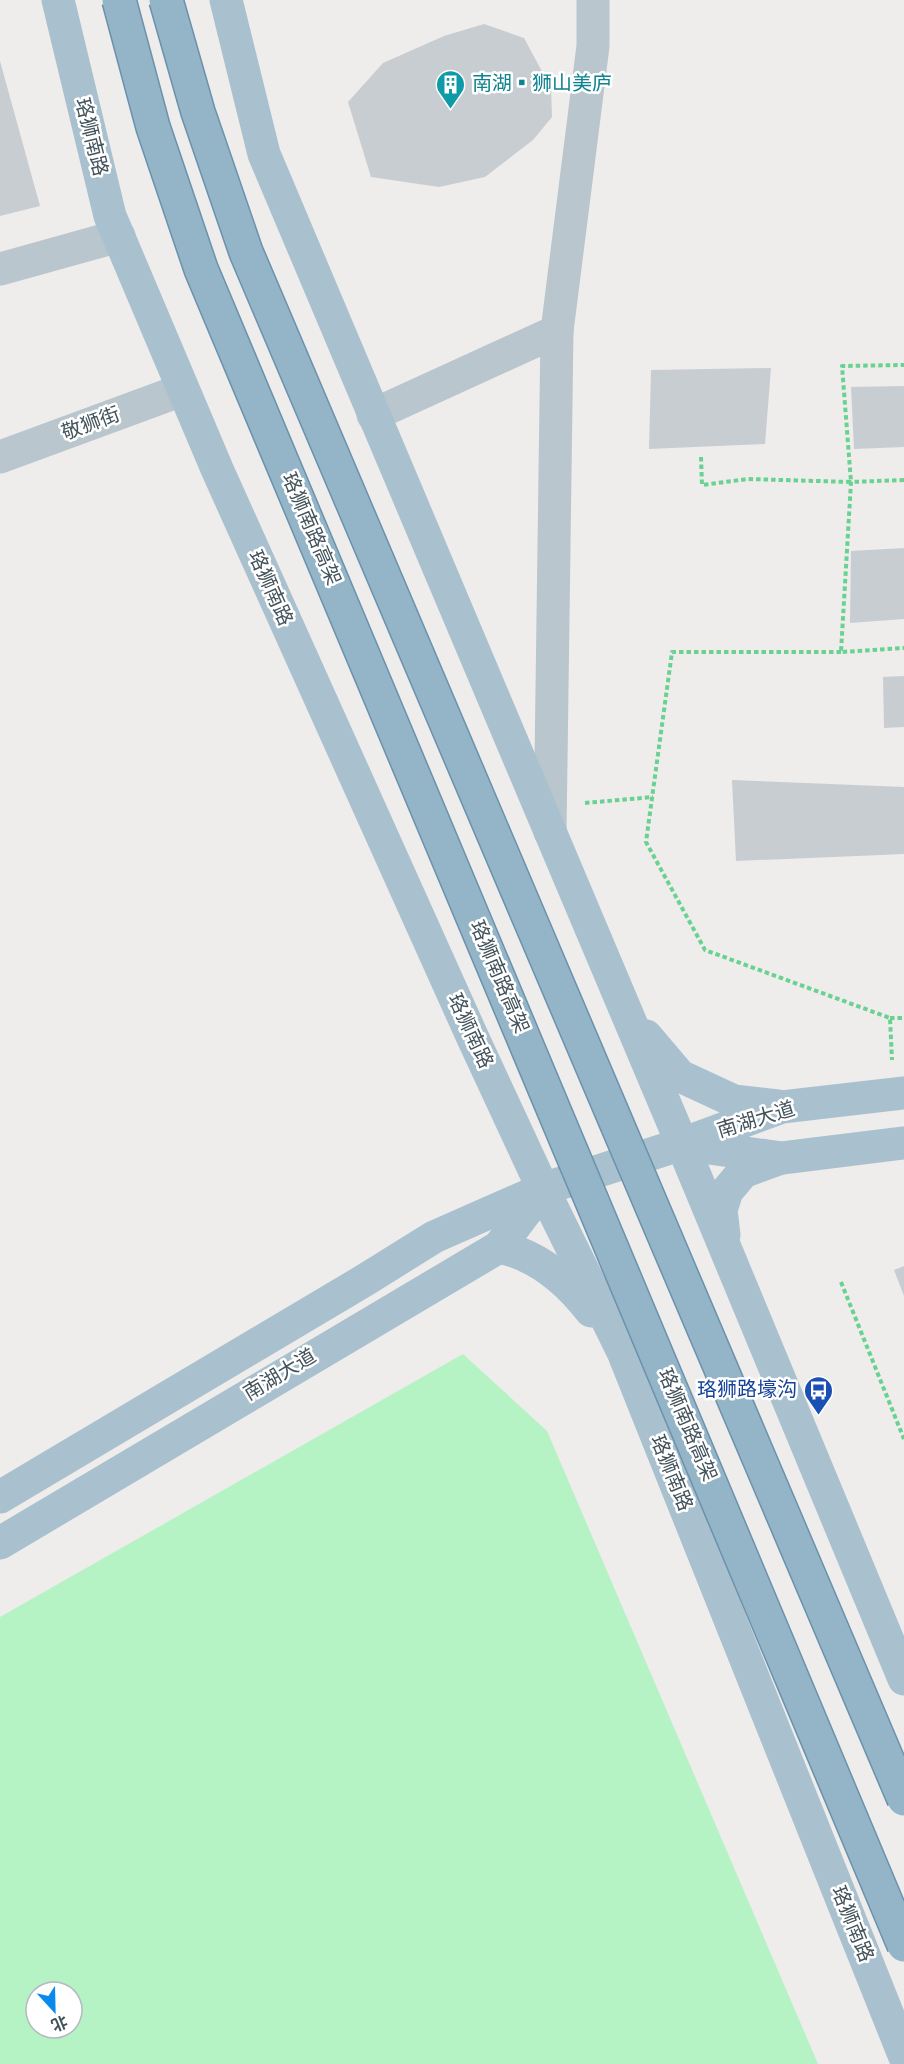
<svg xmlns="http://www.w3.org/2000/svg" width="904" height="2064" font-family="'Sofia Sans Condensed','Noto Sans SC',sans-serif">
<rect width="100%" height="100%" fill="#efecec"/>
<path fill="#b5f2c4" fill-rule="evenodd" d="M463 1354 547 1431 818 2064H0V1617ZM36 1992H72V2028H36Z"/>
<g fill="#c8cdd2">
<path d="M484 24 524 38 551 88 552 117 533 140 485 177 439 187 371 177 348 102 383 63 444 36Z"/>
<path d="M0 61 40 206 0 216Z"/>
<path d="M771 368 765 444 649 449 651 370Z"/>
<path d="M904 386V447L854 449 851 387Z"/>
<path d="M904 548V619L850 623 851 551Z"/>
<path d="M904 676V727L884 728 883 677Z"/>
<path d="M732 780 904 787V854L736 861Z"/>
<path d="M904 1266V1296L894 1270Z"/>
</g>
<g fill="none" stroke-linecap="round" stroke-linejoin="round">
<g stroke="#6ad291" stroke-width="4" stroke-dasharray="4.5 3" stroke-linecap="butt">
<path d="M701 457 702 485 748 479 851 482 842 366 904 365"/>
<path d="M904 480 851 482 841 652 904 648"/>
<path d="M841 652H672L646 842 705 950 890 1018 892 1060"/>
<path d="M585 803 653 797"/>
<path d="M890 1018H904"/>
<path d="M841 1282 904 1439"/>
</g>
<g stroke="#b9c6cd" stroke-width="33">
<path d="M0 269 119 236"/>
<path d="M373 415 557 331 593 46V0"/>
<path d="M550 832 557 331"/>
</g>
<path stroke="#b9c6cd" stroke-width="33" d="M0 457 182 390"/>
<g stroke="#a9c1ce" stroke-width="33">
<path d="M58 0 110 216 217 469 472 1036 543 1189 623 1352 904 2055"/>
<path d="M226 0 264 154 682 1144 904 1679"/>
<path d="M646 1036 680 1076 734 1101 778 1106"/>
<path d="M687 1145 782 1158 904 1143"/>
<path d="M724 1235 721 1210 727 1191 743 1172 781 1158"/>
<path d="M499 1247C537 1255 567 1280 591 1311"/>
<path d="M0 1497 365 1280 434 1237 543 1189 682 1144 782 1107 904 1093"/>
<path d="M0 1543 499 1247 542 1190"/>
</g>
<defs>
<g id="trunk-bridge">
<path d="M119 0 153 127 201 269 904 1945"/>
<path d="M166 0 198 112 246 252 904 1799"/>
</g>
</defs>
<use href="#trunk-bridge" stroke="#6a92ac" stroke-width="36" stroke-linecap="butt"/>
<use href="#trunk-bridge" stroke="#94b4c7" stroke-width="33"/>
</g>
<defs>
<symbol id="building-pin" viewBox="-11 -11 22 30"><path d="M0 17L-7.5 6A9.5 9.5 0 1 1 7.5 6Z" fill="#0f9aa8" stroke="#fff"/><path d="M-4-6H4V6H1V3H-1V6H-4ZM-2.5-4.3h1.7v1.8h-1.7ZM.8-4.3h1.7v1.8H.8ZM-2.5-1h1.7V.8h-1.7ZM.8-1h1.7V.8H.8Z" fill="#fff"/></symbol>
<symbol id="bus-pin" viewBox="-11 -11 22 30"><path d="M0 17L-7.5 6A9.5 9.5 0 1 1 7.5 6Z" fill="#1a4fb4" stroke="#fff"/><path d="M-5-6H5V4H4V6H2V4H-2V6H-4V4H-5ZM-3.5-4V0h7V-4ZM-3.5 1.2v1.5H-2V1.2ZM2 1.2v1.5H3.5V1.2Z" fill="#fff"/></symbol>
</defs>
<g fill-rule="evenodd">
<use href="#building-pin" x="434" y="68" width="33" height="45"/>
<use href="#bus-pin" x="802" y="1374" width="33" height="45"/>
</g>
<g text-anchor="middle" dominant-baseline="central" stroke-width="5" stroke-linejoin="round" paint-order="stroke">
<g font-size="20" fill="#0d838f" stroke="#fff" text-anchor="start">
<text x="472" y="84">南湖▪狮山美庐</text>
</g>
<g font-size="20" fill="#43535b" stroke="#fff">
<text transform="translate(91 137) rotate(76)">珞狮南路</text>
<text transform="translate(91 424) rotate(-20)">敬狮街</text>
<text transform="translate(311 529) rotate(67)">珞狮南路高架</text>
<text transform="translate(270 588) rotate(66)">珞狮南路</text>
<text transform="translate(499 977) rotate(67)">珞狮南路高架</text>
<text transform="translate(470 1031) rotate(65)">珞狮南路</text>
<text transform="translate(756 1120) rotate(-17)">南湖大道</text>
<text transform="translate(280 1375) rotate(-31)">南湖大道</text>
<text transform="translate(687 1425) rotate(67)">珞狮南路高架</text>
<text transform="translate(671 1473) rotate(68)">珞狮南路</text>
<text transform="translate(852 1924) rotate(68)">珞狮南路</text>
</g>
<g font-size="20" fill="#164399" stroke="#fff" text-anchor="end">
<text x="797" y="1390">珞狮路壕沟</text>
</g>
</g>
<g transform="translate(54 2010) rotate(158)"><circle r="28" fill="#ffffff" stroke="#b4babd" stroke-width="1.5"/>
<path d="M0-4.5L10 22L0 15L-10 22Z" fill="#0a8aeb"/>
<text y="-9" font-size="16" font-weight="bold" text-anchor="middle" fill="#43535b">北</text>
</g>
</svg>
